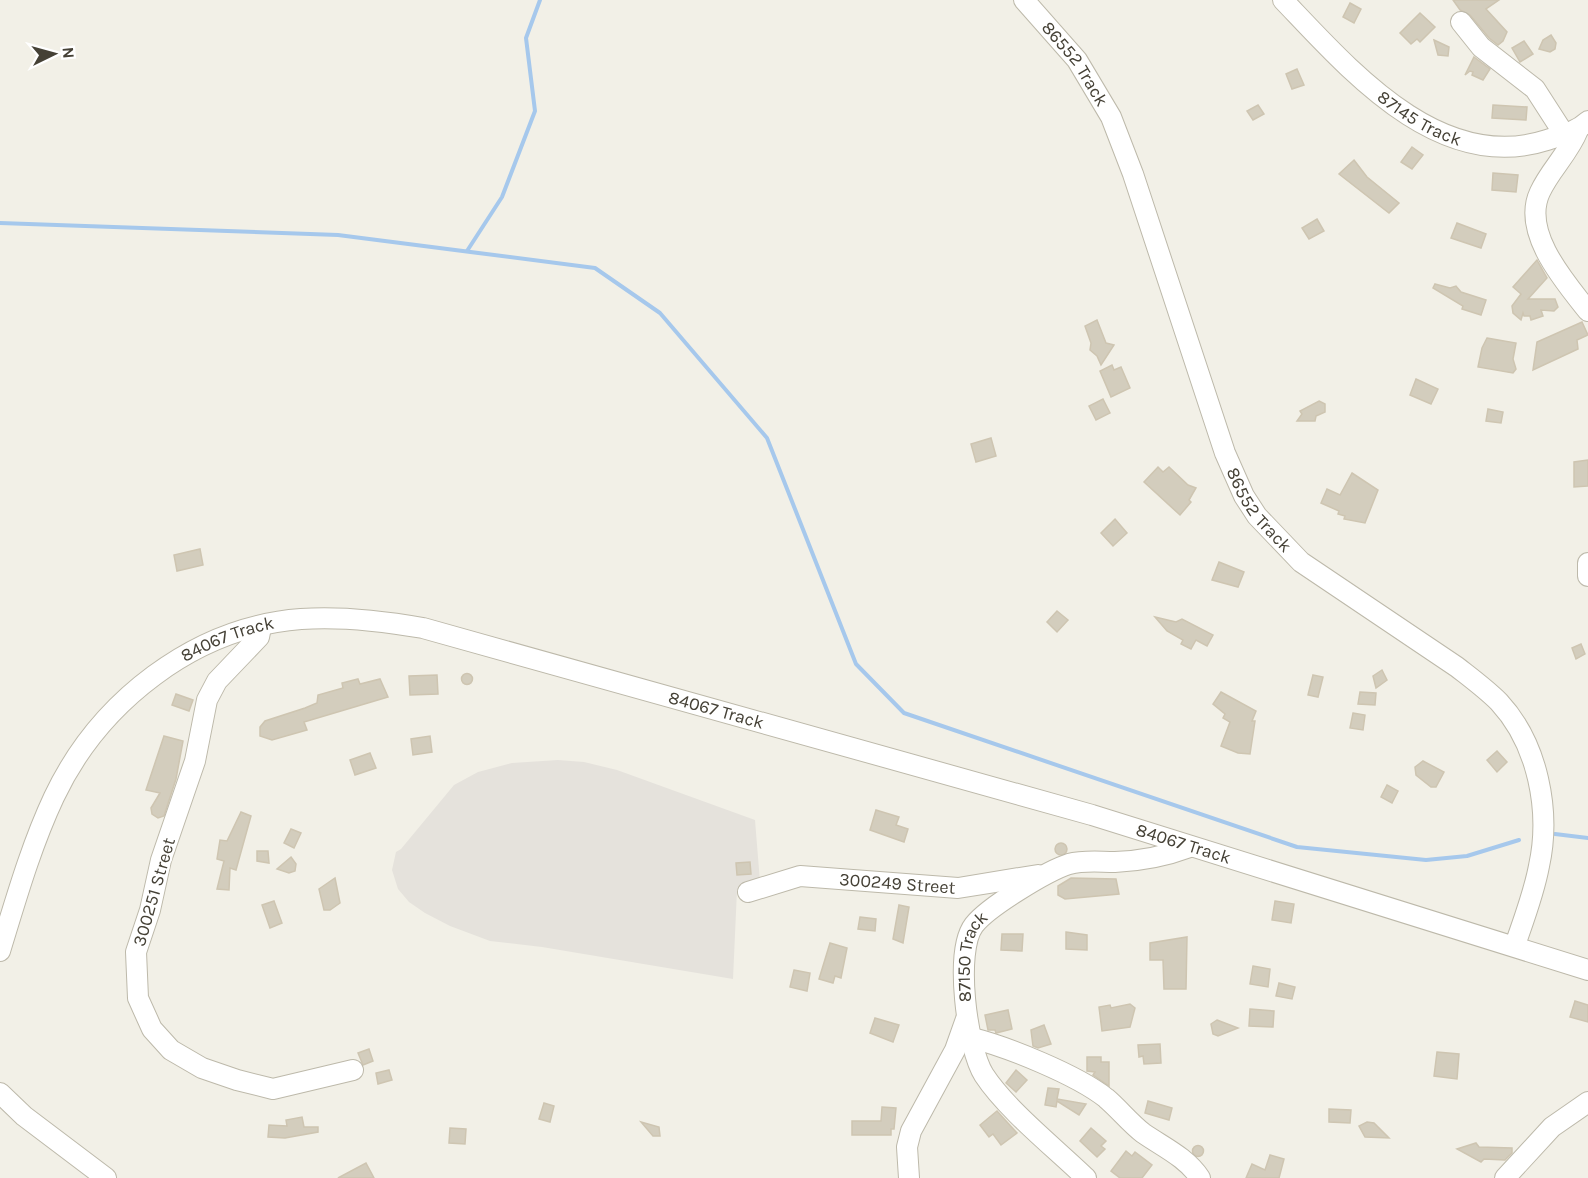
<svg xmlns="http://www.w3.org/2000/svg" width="1588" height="1178" font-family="Karla,sans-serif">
<rect width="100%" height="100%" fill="#f2f0e7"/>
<path fill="#e5e2dc" d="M558 760 584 762 617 770 755 820 760 882 737 890 733 979 542 947 490 941 450 926 425 913 409 902 398 889 392 870 396 852 401 849 454 785 478 772 512 763Z"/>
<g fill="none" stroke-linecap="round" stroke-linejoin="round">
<g stroke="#a6c8ec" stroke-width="4">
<path d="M0 223 338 235 595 268 660 313 767 438 856 664 904 713 1297 847 1426 860 1467 856 1519 840"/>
<path d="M467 251 502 197 535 111 526 38 540 0"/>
<path d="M1555 834 1588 838"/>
</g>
</g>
<g fill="#d3cdbd" stroke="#cec5b1" stroke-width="1.5">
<path d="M1453 0H1499L1486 9 1507 32 1503 41 1498 45 1489 38 1470 15 1460 10Z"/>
<path d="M1350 3 1361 9 1354 23 1343 17Z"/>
<path d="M1420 13 1435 27 1420 42 1417 39 1411 44 1400 33Z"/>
<path d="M1551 35 1556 43 1555 49 1550 52 1539 49 1543 40Z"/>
<path d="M1434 40 1449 47 1448 56 1438 55Z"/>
<path d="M1524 41 1533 54 1520 62 1512 48Z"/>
<path d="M1474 57 1490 69 1483 80 1472 75 1473 72 1470 71 1465 75Z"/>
<path d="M1297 69 1304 85 1292 89 1286 74Z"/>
<path d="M1258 105 1264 114 1253 120 1247 111Z"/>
<path d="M1493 105 1527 107 1526 120 1492 118Z"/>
<path d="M1412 147 1423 155 1412 169 1401 162Z"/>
<path d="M1354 160 1367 177 1399 203 1389 213 1339 174Z"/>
<path d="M1493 173 1518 175 1516 192 1492 190Z"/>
<path d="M1317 219 1324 231 1309 239 1302 228Z"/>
<path d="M1457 223 1486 234 1481 248 1451 238Z"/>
<path d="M1537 260 1547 278 1528 299H1555L1558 307 1554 311 1541 310 1543 316 1531 320 1530 316H1524L1523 313 1521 320 1513 313 1512 306 1521 294 1513 287Z"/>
<path d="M1435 284 1450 288 1456 286 1461 292 1486 300 1481 315 1462 309 1463 306 1433 288Z"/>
<path d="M1097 320 1106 343 1114 345 1101 365 1097 356 1090 350 1091 343 1085 326Z"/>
<path d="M1582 322 1588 335 1577 340 1578 349 1533 370 1537 342Z"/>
<path d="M1487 338 1516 343 1513 359 1516 369 1513 373 1478 367 1482 348Z"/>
<path d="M1112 365 1114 370 1121 367 1130 388 1111 397 1100 371Z"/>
<path d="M1416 379 1438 389 1431 404 1410 395Z"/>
<path d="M1103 399 1110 413 1096 420 1089 406Z"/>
<path d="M1319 401 1325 404V412L1316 416 1315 421H1297L1302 414 1300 411Z"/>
<path d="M1488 409 1503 412 1501 423 1486 421Z"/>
<path d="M991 438 996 456 976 462 971 444Z"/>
<path d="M1588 460V486L1574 487V462Z"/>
<path d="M1158 467 1163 472 1169 467 1188 485 1196 488 1189 500 1191 502 1180 515 1144 482Z"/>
<path d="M1352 473 1378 490 1365 523 1344 519 1345 516 1338 514 1339 511 1321 503 1327 489 1340 495Z"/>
<path d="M1115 519 1127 533 1113 546 1101 533Z"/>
<path d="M200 549 203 565 177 571 174 555Z"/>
<path d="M1219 562 1244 572 1238 587 1212 580Z"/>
<path d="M1057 611 1068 620 1057 632 1047 622Z"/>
<path d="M1155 617 1176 622 1182 619 1213 635 1207 646 1196 640 1191 649 1181 644 1183 640 1167 631Z"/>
<path d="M1581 644 1585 654 1576 659 1572 648Z"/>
<path d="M1382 670 1387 680 1376 688 1373 676Z"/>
<circle cx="467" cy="679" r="5.5"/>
<path d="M437 675 438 694 410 695 409 676Z"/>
<path d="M1313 675 1323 677 1318 697 1308 695Z"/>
<path d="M358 679 360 684 380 679 388 697 304 722 307 730 272 740 260 736V727L265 721 305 708 317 703 318 695 343 688 342 683Z"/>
<path d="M1221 692 1256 711 1252 721H1255L1250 754 1238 753 1221 746 1230 722 1223 718 1225 714 1213 704Z"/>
<path d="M1360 692 1376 693 1375 705 1358 704Z"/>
<path d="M176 694 193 700 189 711 172 705Z"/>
<path d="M1353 713 1365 715 1363 730 1350 728Z"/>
<path d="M164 736 183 741 176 779 164 816 158 818 152 814 151 808 160 793 146 790Z"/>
<path d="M430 736 432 752 413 755 411 739Z"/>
<path d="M1497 751 1507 762 1497 772 1487 760Z"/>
<path d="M370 753 376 768 355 775 350 760Z"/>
<path d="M1423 761 1444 772 1436 787H1431L1416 775 1415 767Z"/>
<path d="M1387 785 1398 791 1392 803 1381 797Z"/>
<path d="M876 810 899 817 896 825 908 829 904 842 870 830Z"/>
<path d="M241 812 251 816 236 870 230 868 229 890 217 889 224 861 217 859 220 840 227 841Z"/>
<path d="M291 829 301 833 294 848 284 843Z"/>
<circle cx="1061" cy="849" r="6"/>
<path d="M257 851H268L269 863 257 861Z"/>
<path d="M291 857 296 864 295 871 289 873 277 869Z"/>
<path d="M750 862 751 874 737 875 736 863Z"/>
<path d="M335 878 340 903 330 910H324L319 889Z"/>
<path d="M1071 878 1116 879 1119 894 1065 899 1058 895V886Z"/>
<path d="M274 901 282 923 270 928 262 905Z"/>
<path d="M1275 901 1294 904 1291 923 1272 920Z"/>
<path d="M899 905 909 907 903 943 893 939Z"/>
<path d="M860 917 876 919 875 931 858 929Z"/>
<path d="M1066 932 1087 935V950L1066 949Z"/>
<path d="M1002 934H1023L1022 951 1001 950Z"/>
<path d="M1187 937 1186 989H1164L1163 960H1150V943Z"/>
<path d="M830 943 847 948 841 978 835 976 833 983 819 979Z"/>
<path d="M1253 966 1270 969 1268 987 1250 984Z"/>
<path d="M794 970 810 973 807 991 790 987Z"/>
<path d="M1279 983 1295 987 1292 999 1276 996Z"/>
<path d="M1575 1001 1588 1005V1022L1570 1017Z"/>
<path d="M1130 1004 1135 1008 1130 1027 1102 1031 1099 1007 1110 1005 1111 1008Z"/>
<path d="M1250 1009 1274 1011 1273 1027 1249 1026Z"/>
<path d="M1008 1010 1012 1029 996 1033 995 1030H988L985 1015Z"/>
<path d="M875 1018 899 1025 893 1042 870 1033Z"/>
<path d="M1217 1020 1238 1028 1218 1036 1213 1034 1211 1024Z"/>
<path d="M1044 1025 1051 1044 1038 1048 1033 1046 1031 1030Z"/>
<path d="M1160 1044 1161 1063 1144 1064 1143 1056 1139 1057 1138 1045Z"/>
<path d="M369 1049 373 1061 363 1065 358 1053Z"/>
<path d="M1437 1052 1459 1054 1457 1079 1434 1076Z"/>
<path d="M1087 1057H1101V1062H1109V1086L1093 1075 1095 1072 1087 1071Z"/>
<path d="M389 1070 392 1080 378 1084 376 1073Z"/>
<path d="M1016 1070 1027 1080 1016 1092 1006 1083Z"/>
<path d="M1048 1088 1059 1089 1057 1099 1086 1104 1079 1115 1057 1101 1056 1107 1045 1105Z"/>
<path d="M1148 1101 1172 1108 1169 1120 1145 1113Z"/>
<path d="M544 1103 554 1106 550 1122 539 1119Z"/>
<path d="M882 1107 896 1108 894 1129H891V1135H852V1121H881Z"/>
<path d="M1329 1109 1351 1110 1350 1123 1329 1122Z"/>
<path d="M997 1111 1017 1133 1001 1145 993 1134 989 1137 980 1125Z"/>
<path d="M302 1117 304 1127H318V1132L285 1138 268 1137 269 1125 287 1126 286 1120Z"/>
<path d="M641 1122 659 1127 660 1136H653Z"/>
<path d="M1367 1122 1374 1123 1389 1138 1365 1137 1359 1126Z"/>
<path d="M450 1128 466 1129 465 1144 449 1143Z"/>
<path d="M1091 1128 1106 1141 1101 1146 1105 1149 1097 1157 1080 1141Z"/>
<path d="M1476 1143 1479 1147 1512 1148V1153L1505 1160 1484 1159 1481 1162 1457 1149Z"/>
<circle cx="1198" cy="1151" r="5.5"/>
<path d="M1126 1151 1132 1156 1135 1152 1152 1165 1142 1178H1120L1111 1171Z"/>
<path d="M1270 1155 1284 1159 1279 1178H1246L1252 1164 1265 1170Z"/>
<path d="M366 1163 374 1178H338Z"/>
</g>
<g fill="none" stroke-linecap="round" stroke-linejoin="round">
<defs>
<g id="minor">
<path id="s1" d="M1024 0 1077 60 1111 117 1133 174 1225 453 1244 496 1257 516 1301 562 1457 667C1471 678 1486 689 1499 702 1538 744 1551 811 1539 866 1534 893 1524 919 1515 945"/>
<path id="s2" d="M1283 0C1349 69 1439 175 1547 140 1562 135 1576 132 1588 121"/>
<path d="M1461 22 1481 47 1535 89 1564 134"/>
<path d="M1578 130C1569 153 1550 170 1540 192 1521 232 1565 282 1588 311"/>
<path d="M1588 563V576"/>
<path d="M261 627 259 637 217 681 207 700 195 761 161 860 150 910 136 952 138 998 152 1029 171 1050 202 1068 237 1080 273 1089 353 1070"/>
<path id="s3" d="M748 892 800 876 958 888 1038 875"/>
<path id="s4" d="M0 951C16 899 31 846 54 797 99 702 194 627 301 619 342 616 383 621 423 628L1092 815 1588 970"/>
<path d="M972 1038C1008 1047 1077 1075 1106 1098 1119 1109 1130 1123 1143 1133 1163 1147 1186 1157 1200 1178"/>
<path d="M0 1093 24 1116 106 1178"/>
<path d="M909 1178 907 1147 911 1131 955 1050 966 1019"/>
<path id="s5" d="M1086 1178C1055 1148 1007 1110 984 1075 967 1048 954 951 974 925 988 907 1047 871 1069 864 1084 860 1099 862 1115 862 1141 861 1166 856 1190 847"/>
<path d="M1505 1178 1552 1127 1588 1102"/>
</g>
</defs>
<use href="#minor" stroke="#bdb9aa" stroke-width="22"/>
<use href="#minor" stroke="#fff" stroke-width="20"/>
</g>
<g text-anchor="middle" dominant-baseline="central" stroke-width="4.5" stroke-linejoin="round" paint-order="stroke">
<g font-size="18" fill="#454136" stroke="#fff">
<text stroke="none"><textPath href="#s1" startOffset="82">86552 Track</textPath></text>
<text stroke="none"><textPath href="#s2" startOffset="182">87145 Track</textPath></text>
<text stroke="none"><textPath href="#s1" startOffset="568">86552 Track</textPath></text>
<text stroke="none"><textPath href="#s4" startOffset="405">84067 Track</textPath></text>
<text stroke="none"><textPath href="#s4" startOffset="909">84067 Track</textPath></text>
<text stroke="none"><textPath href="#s4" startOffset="1395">84067 Track</textPath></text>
<text stroke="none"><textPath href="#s3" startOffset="152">300249 Street</textPath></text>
<text transform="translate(154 892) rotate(-74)">300251 Street</text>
<text stroke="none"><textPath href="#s5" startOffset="268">87150 Track</textPath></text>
</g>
</g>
<g transform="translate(54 54) rotate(85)" stroke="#ffffff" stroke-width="4.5" paint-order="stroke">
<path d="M0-4.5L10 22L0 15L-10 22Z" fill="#454136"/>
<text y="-9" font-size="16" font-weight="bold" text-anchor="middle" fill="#454136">N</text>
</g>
</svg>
